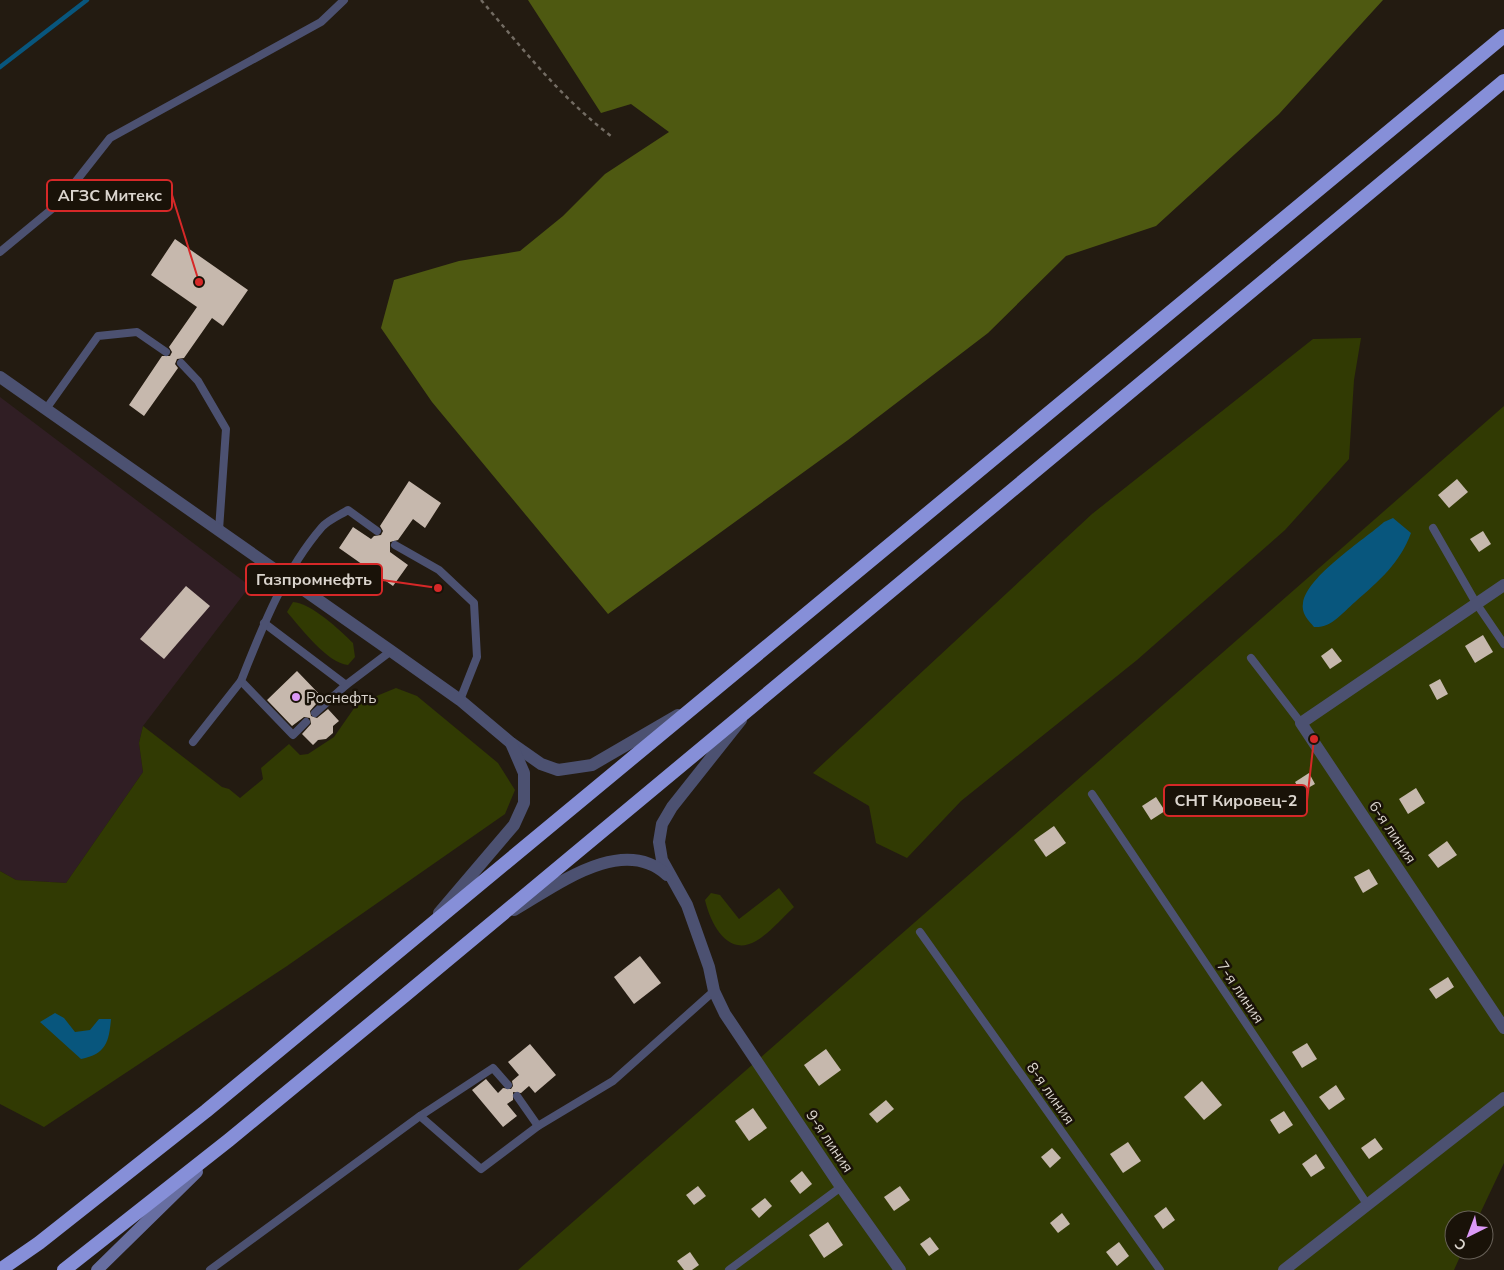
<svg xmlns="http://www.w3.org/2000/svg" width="1504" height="1270" font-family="Mulish,sans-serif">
<rect width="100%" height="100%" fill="#231b11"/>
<path fill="#301e24" d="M0 397 250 586 143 726 139 743 143 772 66 883 16 880 0 871Z"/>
<g fill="#313a03">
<path d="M1361 338 1354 380 1349 459 1285 530 1137 660 961 801 907 858 876 843 869 806 813 773 1092 514 1313 339Z"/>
<path d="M1504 406V1163L1477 1220H1454V1250H1463L1454 1270H518Z"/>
<path d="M293 602C311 603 340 630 353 643L355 657 348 665C327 663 301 628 287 612Z"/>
<path d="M396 688 417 696 498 763 515 790 505 814 287 966 44 1127 0 1104V871L16 880 66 883 143 772 139 743 143 726 222 787 229 789 240 798 263 779 261 768 289 744 300 755 308 754 334 737 357 704Z"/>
<path d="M779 888 794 907C782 918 770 933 756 941 727 958 710 922 705 900L711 893 720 895 739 919Z"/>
</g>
<path fill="#4e5911" d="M528 0H1383L1279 114 1156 226 1066 256 988 333 848 440 608 614 432 402 381 328 394 280 459 261 520 251 563 216 605 174 669 132 631 104 601 113Z"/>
<g fill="#08567d">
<path d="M1393 518 1411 533C1400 563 1379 581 1355 602 1342 613 1332 628 1314 627 1308 620 1301 613 1303 603 1307 576 1364 540 1384 522Z"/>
<path d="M55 1013 64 1018 75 1032 90 1030 99 1019H111C109 1042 106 1054 81 1059L40 1022Z"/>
</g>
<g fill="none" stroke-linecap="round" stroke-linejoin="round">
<path stroke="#08567d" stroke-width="4.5" d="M0 67 87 0"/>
</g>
<g fill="#c6b8ad">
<path d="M175 239 248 290 223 326 212 318 184 358 177 359 175 364 178 368 144 416 129 405 162 356H170L172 352 169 347 197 307 151 275Z"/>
<path d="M1457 479 1468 492 1449 508 1438 495Z"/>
<path d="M409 481 441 503 425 528 413 519 398 540 390 542V552L408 565 393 586 339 548 353 527 371 539 374 536 381 535 383 531 380 526Z"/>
<path d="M1483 531 1491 544 1479 552 1470 539Z"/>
<path d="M186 586 210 606 164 659 140 639Z"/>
<path d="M1483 635 1493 652 1475 663 1465 646Z"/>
<path d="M1332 648 1342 661 1330 669 1321 656Z"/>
<path d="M297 671 322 697 310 711 311 716 317 718 328 709 339 721 333 726V733L326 739 318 740 313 745 302 734 311 724 310 718 304 717 292 726 267 700Z"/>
<path d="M1440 679 1448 694 1437 700 1429 685Z"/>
<path d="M1309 773 1315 784 1301 792 1295 782Z"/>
<path d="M1416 788 1425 803 1408 814 1399 799Z"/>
<path d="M1156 797 1165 811 1151 820 1142 806Z"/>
<path d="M1054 826 1066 843 1046 857 1034 840Z"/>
<path d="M1447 841 1457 855 1438 868 1428 855Z"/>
<path d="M1369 869 1378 884 1363 893 1354 877Z"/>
<path d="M640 956 661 983 634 1004 614 977Z"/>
<path d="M1448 977 1454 987 1436 999 1429 989Z"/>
<path d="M1307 1043 1317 1059 1302 1068 1292 1052Z"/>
<path d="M530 1044 556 1075 535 1093 529 1086 521 1093 513 1092V1100L507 1104 517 1116 503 1127 472 1090 486 1079 498 1093 503 1088 511 1089 513 1086 512 1081 519 1075 508 1062Z"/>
<path d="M826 1049 841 1070 819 1086 804 1065Z"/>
<path d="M1202 1081 1222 1105 1204 1120 1184 1097Z"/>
<path d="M1336 1085 1345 1099 1329 1110 1319 1097Z"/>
<path d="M886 1100 894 1109 877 1123 869 1114Z"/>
<path d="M753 1108 767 1128 749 1141 735 1121Z"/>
<path d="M1284 1111 1293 1125 1279 1134 1270 1120Z"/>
<path d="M1375 1138 1383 1149 1369 1159 1361 1148Z"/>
<path d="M1128 1142 1141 1161 1123 1173 1110 1154Z"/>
<path d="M1052 1148 1061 1158 1050 1168 1041 1157Z"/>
<path d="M1316 1154 1325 1168 1311 1177 1302 1164Z"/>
<path d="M802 1171 812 1184 800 1194 790 1181Z"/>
<path d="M698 1186 706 1196 694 1205 686 1195Z"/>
<path d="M900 1186 910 1200 894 1211 884 1197Z"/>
<path d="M765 1198 772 1206 759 1218 751 1209Z"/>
<path d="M1166 1207 1175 1220 1163 1229 1154 1216Z"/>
<path d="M1062 1213 1070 1224 1058 1233 1050 1223Z"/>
<path d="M828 1222 843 1245 824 1258 809 1235Z"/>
<path d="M930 1237 939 1249 929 1256 920 1244Z"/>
<path d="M1119 1242 1129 1256 1117 1266 1106 1252Z"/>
<path d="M690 1252 699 1265 692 1270H684L677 1261Z"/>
</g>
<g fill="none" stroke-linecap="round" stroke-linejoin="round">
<path stroke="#736c63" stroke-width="2.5" stroke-dasharray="4 4" stroke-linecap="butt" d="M481 0C522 48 561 98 611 136"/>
<g stroke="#4c5171" stroke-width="8">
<path d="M0 252 58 204 110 138 321 22 344 0"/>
<path d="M181 363 198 381 226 429 219 530"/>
<path d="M46 409 98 336 137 332 166 352"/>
<path d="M1433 528 1476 603 1504 644"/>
<path d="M395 545 439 570 474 603 477 657 460 700"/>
<path d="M264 623 346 685"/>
<path d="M1251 658 1301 723"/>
<path d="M315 713 346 685 391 651"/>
<path d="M306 722 293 735 241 681C262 628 284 571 322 527 328 520 340 515 348 510L377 531"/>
<path d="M193 742 241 681"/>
<path d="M1092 794 1367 1204"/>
<path d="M920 932 1160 1270"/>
<path d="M517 1096 538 1126"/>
<path d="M420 1116 481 1169 538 1126 613 1081 714 991"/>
<path d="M210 1270 420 1116 493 1068 508 1085"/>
<path d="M729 1270 841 1187"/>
</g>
<g stroke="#4c5171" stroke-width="12">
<path d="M0 377 391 651 460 700 511 743 541 764 558 770 592 765 678 715"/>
<path d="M1504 585 1301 723 1504 1028"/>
<path d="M741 720 672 807 662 824 659 842 662 860 687 905 709 967 714 991 725 1014 841 1187 900 1270"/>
<path d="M514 910C556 886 622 834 667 875"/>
<path d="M439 913 514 825 524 803V773L511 743"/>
<path d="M1284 1270 1504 1098"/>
</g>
<path stroke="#676ea1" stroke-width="12" d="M97 1270 197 1172"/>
<g stroke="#868fd8" stroke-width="14">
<path d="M0 1270 39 1243 206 1111 1504 36"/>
<path d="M64 1270 229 1140 404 996 1504 81"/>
</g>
</g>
<circle fill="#db99f6" stroke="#191208" stroke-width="2" cx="296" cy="697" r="5"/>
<g text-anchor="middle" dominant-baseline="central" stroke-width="5" stroke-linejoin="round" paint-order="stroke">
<g font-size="15" fill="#dbd5ce" stroke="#191208" text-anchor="start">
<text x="306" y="697">Роснефть</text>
</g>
<g font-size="15" fill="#dbd5ce" stroke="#191208">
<text transform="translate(1393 832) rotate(56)">6-я линия</text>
<text transform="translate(1241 992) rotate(56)">7-я линия</text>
<text transform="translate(1051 1093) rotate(55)">8-я линия</text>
<text transform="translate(830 1141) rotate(56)">9-я линия</text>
</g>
</g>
<path fill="none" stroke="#d62828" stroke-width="2" d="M199 282L172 195M438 588L382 580M1314 739L1307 801"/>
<g fill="#d62828" stroke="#191208" stroke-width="2">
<circle cx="199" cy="282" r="5"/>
<circle cx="438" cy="588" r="5"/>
<circle cx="1314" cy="739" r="5"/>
</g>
<g fill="#191208" stroke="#d62828" stroke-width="2">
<rect x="47" y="180" width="125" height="31" rx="5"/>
<rect x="246" y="564" width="136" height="31" rx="5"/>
<rect x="1164" y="785" width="143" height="31" rx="5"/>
</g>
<g font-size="16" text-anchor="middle" font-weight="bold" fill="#dbd5ce">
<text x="110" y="201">АГЗС Митекс</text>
<text x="314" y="585">Газпромнефть</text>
<text x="1236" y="806">СНТ Кировец-2</text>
</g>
<g transform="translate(1469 1235) rotate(222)"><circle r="24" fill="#191208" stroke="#676057"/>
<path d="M0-4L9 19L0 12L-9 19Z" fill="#db99f6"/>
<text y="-8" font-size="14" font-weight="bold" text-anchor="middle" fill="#dbd5ce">С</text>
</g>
</svg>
